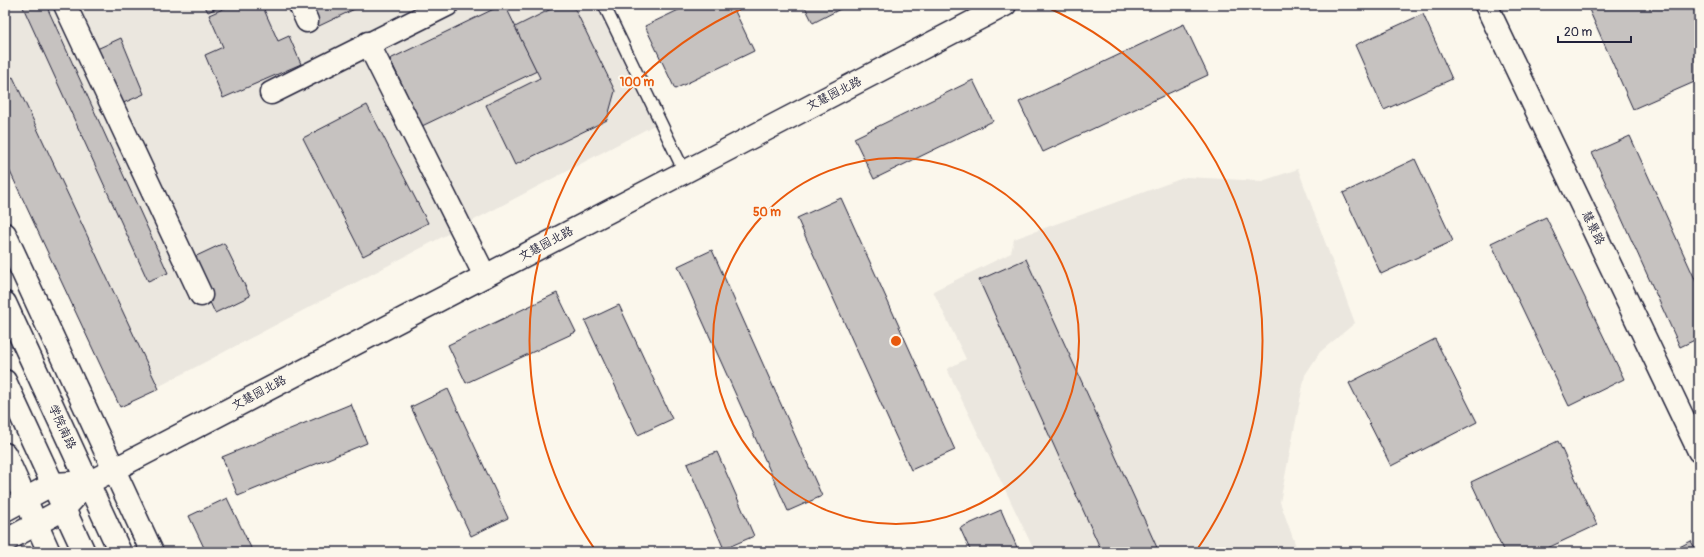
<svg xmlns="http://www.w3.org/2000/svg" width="1704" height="557" font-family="Pangolin,'LXGW WenKai TC',sans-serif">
<rect width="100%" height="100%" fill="#fbf7ec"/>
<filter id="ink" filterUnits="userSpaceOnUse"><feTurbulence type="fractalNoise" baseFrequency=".025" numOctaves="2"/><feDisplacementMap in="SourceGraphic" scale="8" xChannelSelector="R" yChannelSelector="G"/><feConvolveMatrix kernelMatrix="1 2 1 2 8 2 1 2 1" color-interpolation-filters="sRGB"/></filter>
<g filter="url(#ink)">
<g fill="#ebe7df">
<path d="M5 5H604L660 122 120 407 5 156Z"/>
<path d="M1298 169 1355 323 1320 352 1305 375 1280 502 1298 552H1035L947 369 966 359 933 291 1011 253 1014 239 1186 177 1262 181Z"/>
</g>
<g fill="#c6c2c0" stroke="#22223b">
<path d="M22 5H46L168 273 148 281Z"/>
<path d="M204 5H224L208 12Z"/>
<path d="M232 5H262L278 41 289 36 301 64 223 98 205 55 223 47 209 15Z"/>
<path d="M309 5H363L319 26Z"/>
<path d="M502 5H505L537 71 422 126 390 59Z"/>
<path d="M559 5H573L615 91 607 120 515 165 486 105 540 78 515 27Z"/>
<path d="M689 5H732L754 51 675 89 645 26Z"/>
<path d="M804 5H848L813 23Z"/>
<path d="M1587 5H1699V80L1633 109Z"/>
<path d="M1423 14 1452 79 1384 110 1355 45Z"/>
<path d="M1184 24 1208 75 1043 152 1019 102Z"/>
<path d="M121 38 144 94 121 104 97 49Z"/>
<path d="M13 77 159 389 120 407 5 161V80Z"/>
<path d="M973 80 993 121 874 179 854 138Z"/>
<path d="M367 105 428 223 363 256 303 138Z"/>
<path d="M1630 136 1699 288V338L1680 347 1592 153Z"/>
<path d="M1415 159 1453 241 1381 274 1343 193Z"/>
<path d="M841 198 955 450 911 470 797 218Z"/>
<path d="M1546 217 1624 379 1569 406 1491 243Z"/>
<path d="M224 243 250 296 215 313 190 259Z"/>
<path d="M712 250 822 496 788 511 678 266Z"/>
<path d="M1026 259 1159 552H1102L979 280Z"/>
<path d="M557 293 576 332 466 383 448 345Z"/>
<path d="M619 305 672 419 638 435 585 321Z"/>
<path d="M1435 339 1477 422 1391 466 1349 383Z"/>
<path d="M448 389 508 518 471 536 411 407Z"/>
<path d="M351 404 367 443 238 496 222 457Z"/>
<path d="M1558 441 1597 525 1539 552H1504L1471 482Z"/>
<path d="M717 452 754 536 724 549 687 464Z"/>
<path d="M227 498 253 552H206L189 516Z"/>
<path d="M1001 510 1019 552H971L960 528Z"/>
<path d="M1691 541 1697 552H1670Z"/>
</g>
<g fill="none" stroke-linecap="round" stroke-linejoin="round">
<defs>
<path id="service" d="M604 5 684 171"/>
<g id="minor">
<path d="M65 5 201 295"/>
<path d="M300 5 307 21"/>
<path d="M368 43 485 276"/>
<path d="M271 93 447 5"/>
</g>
<g id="tertiary">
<path d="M1486 5 1699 451"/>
<path d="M5 234 152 552"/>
<path d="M5 454 49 552"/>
<path d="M5 510 53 484 71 483"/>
<path d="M5 541 64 509 88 483 1005 5"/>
</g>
<g id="secondary">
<path d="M5 303 120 552"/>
<path d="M5 381 84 552"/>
</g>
</defs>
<use href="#service" stroke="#22223b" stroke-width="14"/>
<use href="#minor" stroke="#22223b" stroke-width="25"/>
<use href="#tertiary" stroke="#22223b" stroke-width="25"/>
<use href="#secondary" stroke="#22223b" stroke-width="25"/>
<use href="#service" stroke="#fbf7ec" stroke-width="11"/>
<use href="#minor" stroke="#fbf7ec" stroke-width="22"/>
<use href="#tertiary" stroke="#fbf7ec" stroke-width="22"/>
<use href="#secondary" stroke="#fbf7ec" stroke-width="22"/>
</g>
</g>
<g fill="none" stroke="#e8590c" stroke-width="2">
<circle cx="896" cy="341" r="183"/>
<path d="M596 551A366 366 0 0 1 750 5M1042 5A366 366 0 0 1 1196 551"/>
</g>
<g text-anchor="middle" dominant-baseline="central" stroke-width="4" stroke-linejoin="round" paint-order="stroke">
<g font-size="12" fill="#22223b" stroke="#fbf7ec">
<text transform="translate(834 94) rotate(-27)">文慧园北路</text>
<text transform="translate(1593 228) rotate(64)">慧景路</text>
<text transform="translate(546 244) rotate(-28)">文慧园北路</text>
<text transform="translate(259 393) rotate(-28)">文慧园北路</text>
<text transform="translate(62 427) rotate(65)">学院南路</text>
</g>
</g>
<circle cx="896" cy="341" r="6" fill="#e8590c" stroke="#fbf7ec" stroke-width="2"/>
<g font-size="12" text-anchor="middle" font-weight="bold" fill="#e8590c" stroke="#fbf7ec" stroke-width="4" stroke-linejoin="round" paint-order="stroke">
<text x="637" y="86">100 m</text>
<text x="767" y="216">50 m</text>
</g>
<rect width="1704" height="557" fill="none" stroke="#fbf7ec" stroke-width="20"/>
<rect x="10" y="10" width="1684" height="537" fill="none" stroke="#22223b" stroke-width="1.5" filter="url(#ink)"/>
<path d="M1558 36v6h73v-6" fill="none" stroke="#22223b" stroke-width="2"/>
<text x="1564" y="36" font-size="12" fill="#22223b" stroke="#fbf7ec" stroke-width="3" paint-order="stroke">20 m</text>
</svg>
